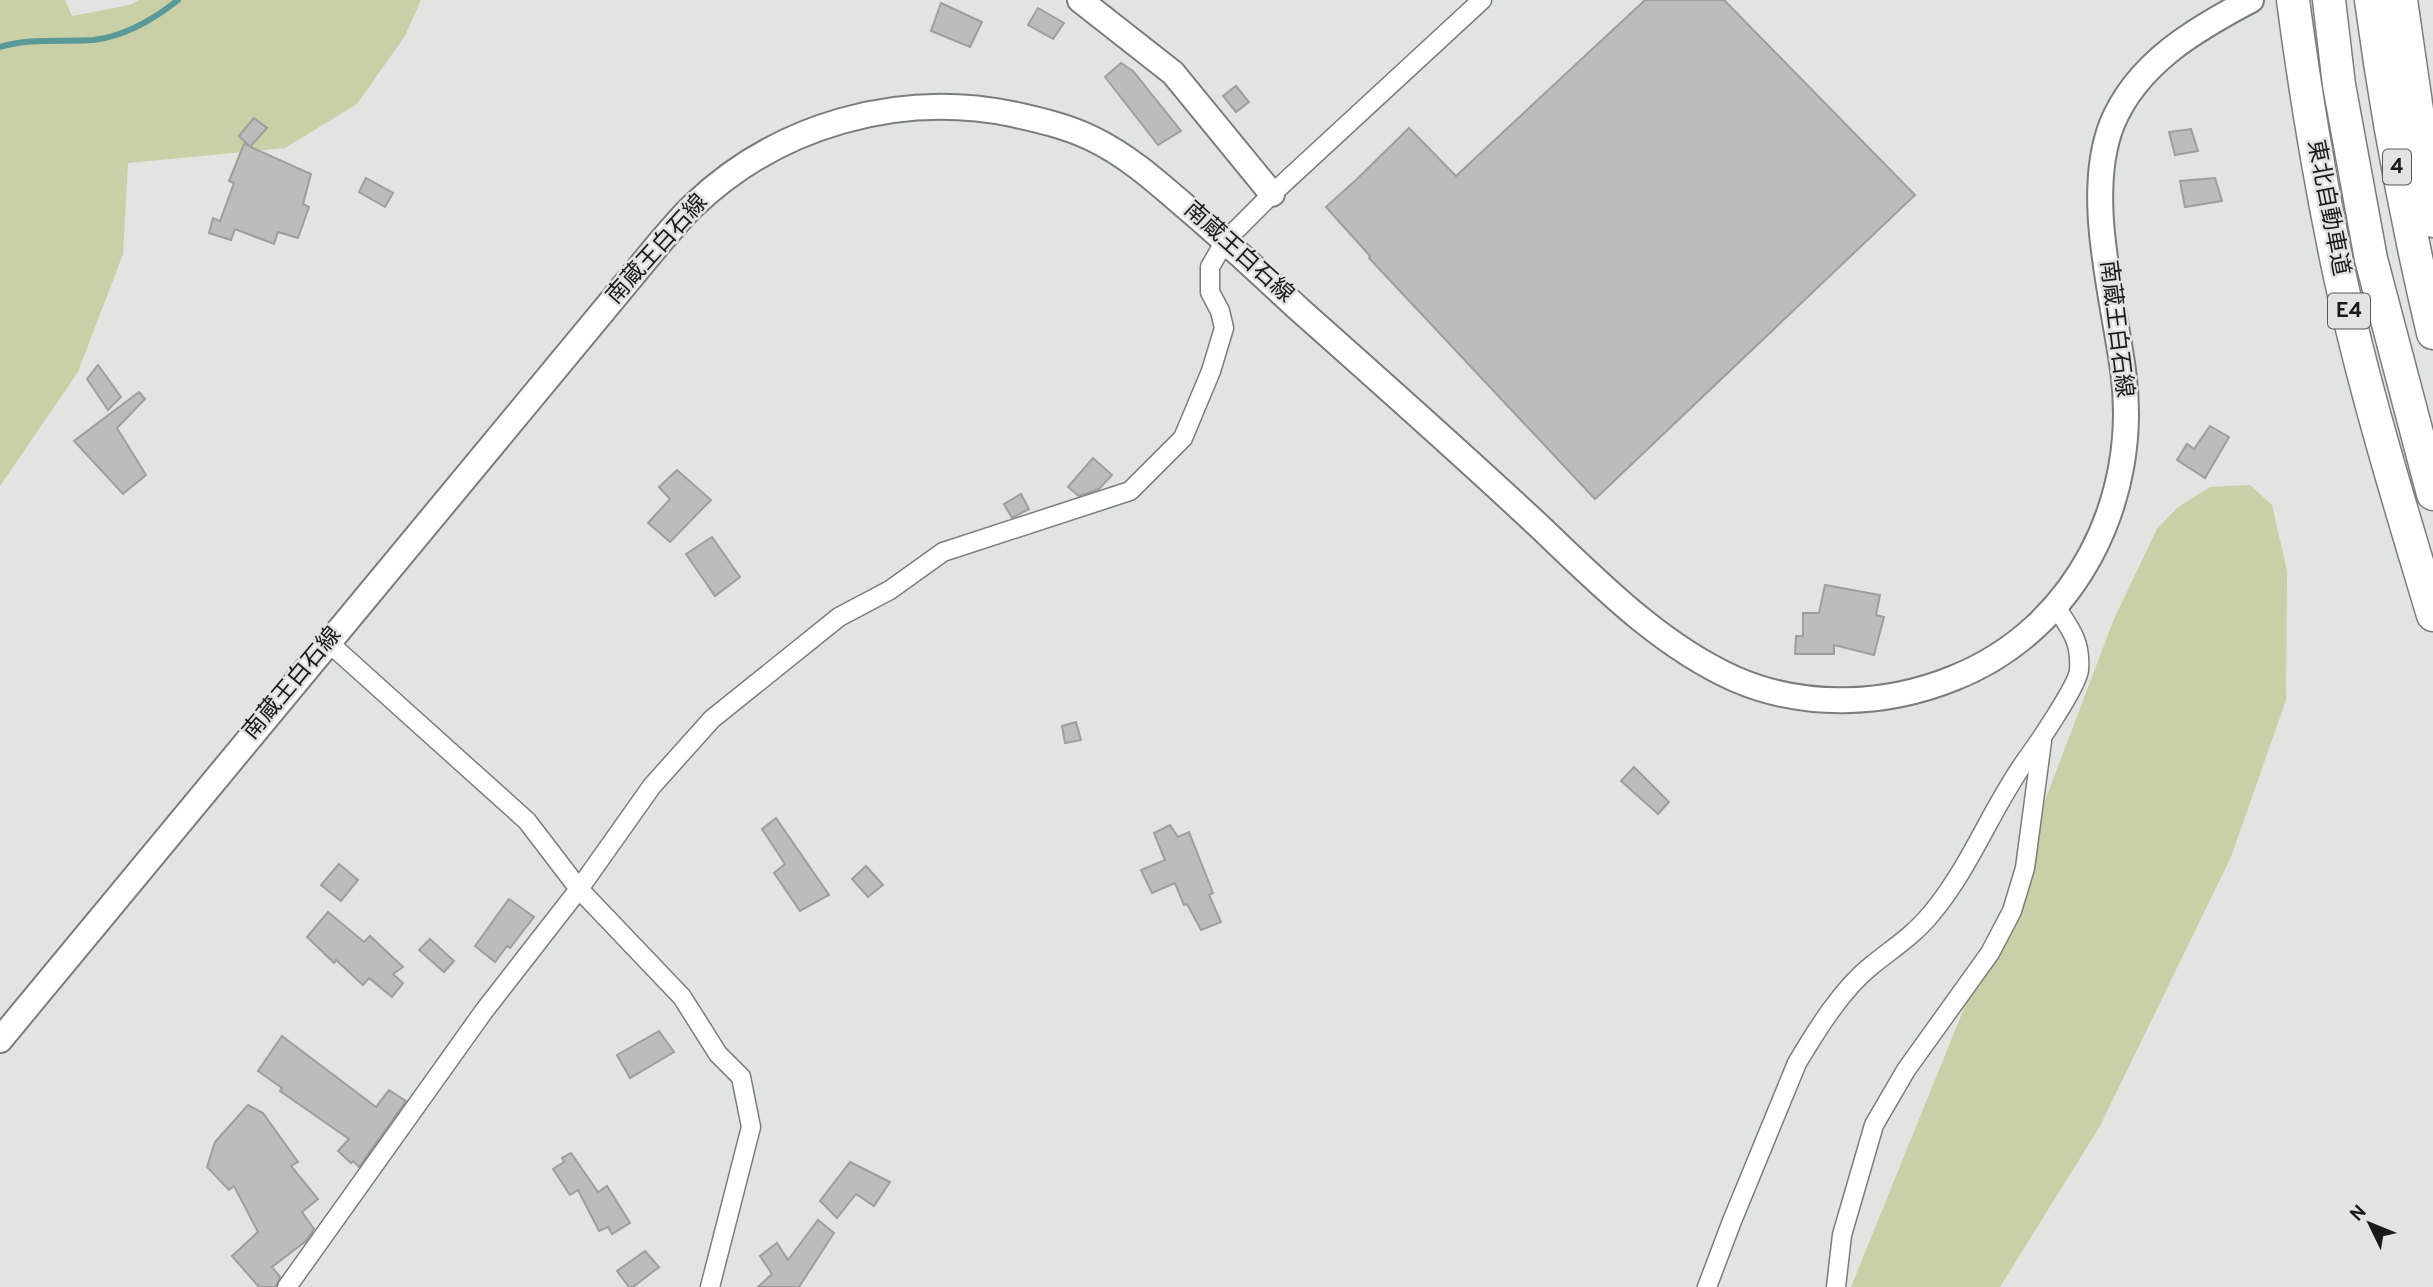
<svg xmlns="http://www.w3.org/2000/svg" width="2433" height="1287" font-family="Overpass,'Noto Sans JP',sans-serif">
<rect width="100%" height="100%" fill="#e0e5e1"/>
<g fill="#c9cfa6">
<path d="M0 0H65L72 16 130 5 139 0H421L405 36 357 104 285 148 128 163 123 254 78 372 0 486Z"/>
<path d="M2250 485 2272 505 2287 571 2286 700 2231 857 2100 1126 2000 1287H1851L1997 927 2114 619 2157 529 2177 508 2210 487Z"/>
</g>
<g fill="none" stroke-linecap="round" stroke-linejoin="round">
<path stroke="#599998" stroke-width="6" d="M0 47C30 38 62 42 94 40 126 36 153 20 178 0"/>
</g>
<g fill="#babdb9" stroke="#9c9f9b" stroke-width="2">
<path d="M1645 0H1724L1915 195 1595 499 1369 258 1370 256 1326 207 1357 179 1409 128 1456 176Z"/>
<path d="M941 3 982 22 970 47 931 31Z"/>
<path d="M1038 8 1064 23 1053 39 1028 25Z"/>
<path d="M1121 63 1133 71 1181 131 1158 145 1105 77Z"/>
<path d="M1236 86 1249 102 1236 112 1223 96Z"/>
<path d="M254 118 267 128 250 147 239 136Z"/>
<path d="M2191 129 2198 151 2175 155 2169 132Z"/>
<path d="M244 144 311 174 303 204 309 207 298 238 278 232 274 244 235 229 231 240 209 233 213 218 220 221 234 183 229 181Z"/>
<path d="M366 178 393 193 385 207 359 192Z"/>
<path d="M2215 178 2222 201 2185 207 2180 181Z"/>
<path d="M98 365 121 397 108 410 87 379Z"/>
<path d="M139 392 145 399 117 428 146 475 123 494 74 441Z"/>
<path d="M2210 426 2229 437 2205 478 2177 460 2187 444 2194 449Z"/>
<path d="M1093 458 1112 475 1099 489 1079 496 1068 487Z"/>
<path d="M677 470 711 500 670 542 648 523 670 499 659 487Z"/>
<path d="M1021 494 1029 509 1012 518 1004 504Z"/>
<path d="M712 537 740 577 715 596 686 554Z"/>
<path d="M1825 585 1880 595 1876 615 1884 617 1874 655 1834 645V654H1795L1796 636H1803V613H1819Z"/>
<path d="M1076 722 1081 740 1065 743 1062 726Z"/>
<path d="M1634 767 1669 802 1658 814 1621 781Z"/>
<path d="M776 818 829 895 800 911 774 873 785 864 762 829Z"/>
<path d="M1170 825 1178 837 1189 832 1213 893 1209 895 1221 922 1201 930 1187 904 1184 905 1175 883 1152 893 1141 870 1165 860 1154 833Z"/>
<path d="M339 864 358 880 341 901 321 885Z"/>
<path d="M866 866 883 885 868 897 852 879Z"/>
<path d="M509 899 534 917 510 948 507 946 495 962 475 946Z"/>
<path d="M328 912 364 942 370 936 403 967 393 974 403 983 392 997 369 978 363 985 336 960 334 963 307 937Z"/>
<path d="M430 939 454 961 444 972 419 950Z"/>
<path d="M659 1031 674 1052 630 1078 617 1055Z"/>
<path d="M282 1036 376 1107 389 1090 406 1101 359 1167 353 1161 351 1163 338 1151 349 1139 280 1091 282 1088 258 1071Z"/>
<path d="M248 1105 263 1113 298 1162 291 1166 318 1199 302 1212 314 1229 306 1241 272 1267 280 1277 276 1287H259L232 1256 258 1232 234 1186 229 1190 207 1167 215 1142Z"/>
<path d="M571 1153 598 1192 607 1186 630 1223 612 1234 608 1227 599 1231 578 1190 570 1195 553 1169 564 1162 562 1158Z"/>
<path d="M850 1162 890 1182 874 1206 856 1194 837 1218 820 1201Z"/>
<path d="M818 1220 834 1233 799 1287H758L772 1274 760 1256 777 1243 788 1260Z"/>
<path d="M645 1251 659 1267 633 1287H629L617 1271Z"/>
</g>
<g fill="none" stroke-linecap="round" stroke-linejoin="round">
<defs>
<g id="street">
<path d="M328 642 527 821 579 889 682 997 718 1054 741 1077 751 1127 710 1287"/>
<path d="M287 1287 484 1011 579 889 652 786 712 719 839 617 890 590 943 552 1130 491 1183 438 1211 371 1224 328 1220 311 1210 292V267L1225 241 1272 194 1482 0"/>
<path d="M1707 1287 1732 1221 1797 1063C1816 1031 1842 989 1871 966 1892 949 1914 935 1931 914 1970 868 1991 809 2026 760 2037 745 2078 685 2079 670 2081 641 2071 630 2056 607"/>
<path d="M1836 1287 1842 1235 1874 1125 1906 1070 1990 953 2012 911 2025 868 2042 741"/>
</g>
<g id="secondary">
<path d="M1080 0 1173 73 1272 194"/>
<path d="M0 1040 662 240C672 229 682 216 694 205 778 125 898 91 1012 114 1039 120 1066 126 1091 138 1127 155 1157 182 1187 208 1226 241 1263 276 1301 311 1381 382 1461 453 1539 526 1598 582 1659 645 1735 679 1804 709 1885 706 1954 678 2077 629 2141 498 2123 370 2113 296 2084 195 2112 124 2137 63 2196 29 2251 0"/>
</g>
<g id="highway">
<path d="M2293 0C2305 91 2320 182 2339 272 2364 388 2399 502 2433 615"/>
<path d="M2329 0 2339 85 2371 259 2433 494"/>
<path d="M2371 0C2386 112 2407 223 2433 333"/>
<path d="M2401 0 2433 221"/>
</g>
</defs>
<use href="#street" stroke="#7a7e7b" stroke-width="21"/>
<use href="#secondary" stroke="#7a7e7b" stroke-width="28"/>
<use href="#highway" stroke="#7a7e7b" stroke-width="35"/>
<use href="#street" stroke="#fff" stroke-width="18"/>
<use href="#secondary" stroke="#fff" stroke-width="24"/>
<use href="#highway" stroke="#fff" stroke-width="32"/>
</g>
<g text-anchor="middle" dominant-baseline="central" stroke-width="5" stroke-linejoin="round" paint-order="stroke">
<g fill="#e0e5e1" stroke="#555855" stroke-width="2">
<rect x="2383" y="149.5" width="28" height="35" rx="5"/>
<rect x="2328" y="293.5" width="42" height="35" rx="5"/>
</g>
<g font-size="21" font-weight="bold" fill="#191b19">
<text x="2397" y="167">4</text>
<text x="2349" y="311">E4</text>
</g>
<g font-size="23" fill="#191b19" stroke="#e0e5e1">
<text transform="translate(2327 208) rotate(79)">東北自動車道</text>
<text transform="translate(658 250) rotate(-48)">南蔵王白石線</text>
<text transform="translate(1238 253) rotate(42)">南蔵王白石線</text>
<text transform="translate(2115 329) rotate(83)">南蔵王白石線</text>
<text transform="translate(293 684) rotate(-50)">南蔵王白石線</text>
</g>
</g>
<g transform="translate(2370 1224) rotate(313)" stroke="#e0e5e1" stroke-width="5" paint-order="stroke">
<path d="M0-5L12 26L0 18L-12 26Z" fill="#191b19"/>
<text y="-10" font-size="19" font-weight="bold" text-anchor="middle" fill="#191b19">N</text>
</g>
</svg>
